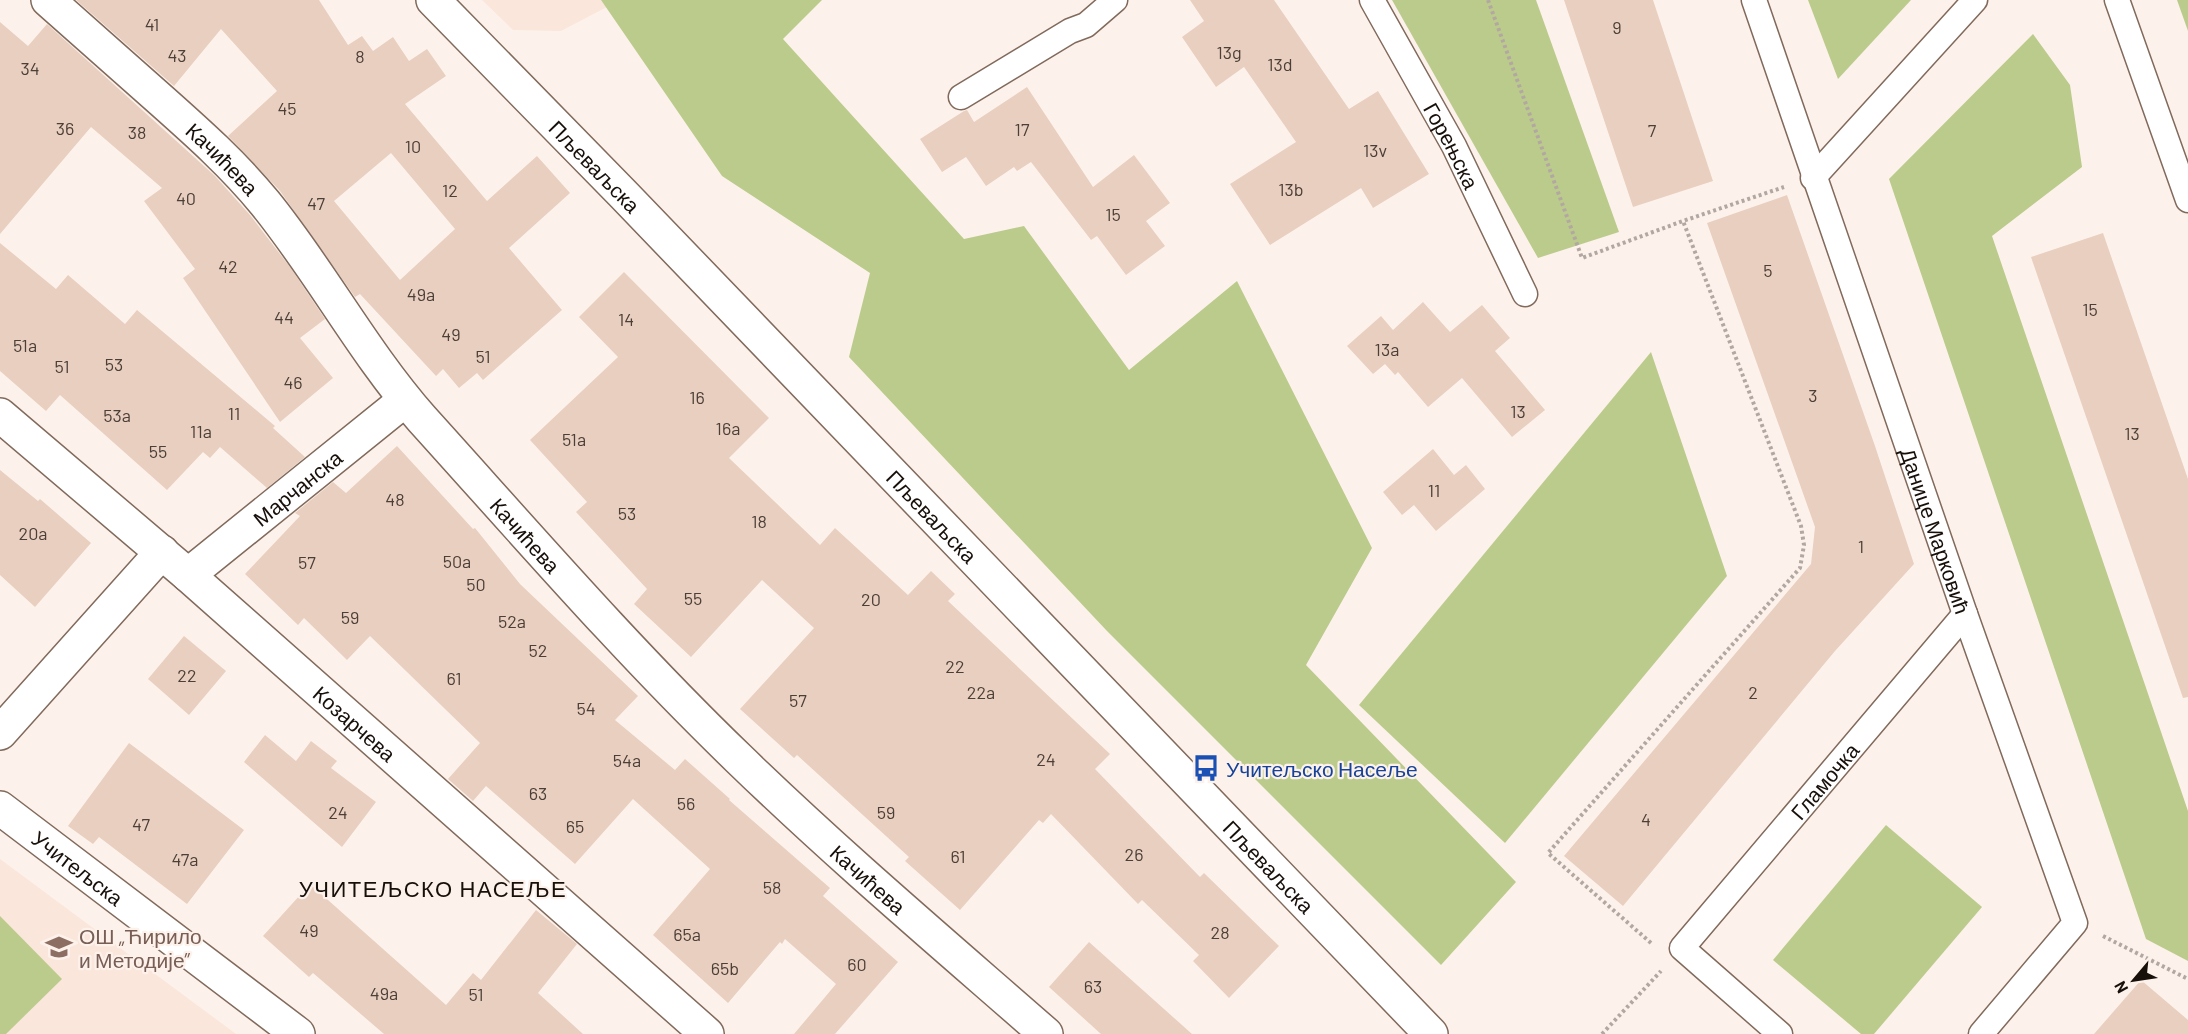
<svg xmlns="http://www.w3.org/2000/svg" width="2188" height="1034" font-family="Barlow,sans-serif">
<rect width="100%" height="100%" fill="#fdf2eb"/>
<g fill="#fae6da">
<path d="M482 0H602L607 7 561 31 513 30Z"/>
<path d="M0 859 236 1034H0Z"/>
</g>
<g fill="#bbcb8c">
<path d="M601 0H822L783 39 964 239 1024 226 1129 370 1237 281 1372 548 1306 665 1516 882 1441 965 1107 631 849 357 870 273 722 176Z"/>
<path d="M1392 0H1536L1619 232 1538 258Z"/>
<path d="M1808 0H1911L1838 79Z"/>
<path d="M2177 0H2188V31Z"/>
<path d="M2033 34 2070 85 2082 167 1992 236 2188 811V961L2146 939 1889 179Z"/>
<path d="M1651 352 1727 576 1505 843 1359 705Z"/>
<path d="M1886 825 1982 907 1874 1034H1861L1773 960Z"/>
<path d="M0 916 62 979 6 1034H0Z"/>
</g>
<g fill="#e9cfc0" fill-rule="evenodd">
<path d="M76 0H319L348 45 362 36 373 51 393 37 409 61 427 49 446 76 405 104 487 201 537 156 570 193 509 248 562 310 483 380 477 373 459 388 443 369 436 376 360 294 355 297 280 191 228 136 277 91 221 29 174 86ZM391 153 455 229 400 280 334 201Z"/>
<path d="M1190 0H1274L1349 109 1378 91 1429 174 1373 208 1361 188 1270 245 1230 184 1296 142 1244 67 1216 87 1182 37 1204 21Z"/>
<path d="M1564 0H1653L1713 181 1633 207Z"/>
<path d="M0 22 28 46 47 24 215 176 250 215 290 267 325 319 300 338 333 378 280 422 183 278 195 269 144 201 162 188 91 127 0 234Z"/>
<path d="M1027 87 1093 187 1134 155 1170 203 1146 221 1165 246 1126 275 1097 236 1091 240 1031 162 1017 171 1014 167 986 186 966 157 942 172 920 139 964 111 967 110 974 122Z"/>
<path d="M1787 195 1875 446 1914 564 1835 651 1623 906 1564 856 1811 564 1815 527 1707 223Z"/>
<path d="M2103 233 2188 479V697L2183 698 2031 257Z"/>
<path d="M0 243 56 289 68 275 125 324 137 310 275 426 273 428 305 457 267 488 220 447 210 458 203 452 167 490 60 395 46 411 0 371Z"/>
<path d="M624 272 769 418 729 458 820 545 835 528 908 595 931 571 955 594 948 601 1110 754 1095 769 1200 877 1204 873 1279 946 1229 998 1193 961 1199 955 1142 900 1138 904 1051 814 1043 823 1039 820 960 910 905 861 909 857 797 755 794 758 740 709 814 628 762 580 691 657 634 604 647 589 576 512 587 502 530 440 618 357 579 317Z"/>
<path d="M1423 302 1450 332 1482 305 1510 338 1495 351 1545 410 1512 437 1462 378 1428 407 1398 372 1395 375 1385 364 1373 374 1347 346 1381 316 1393 330Z"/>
<path d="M397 446 473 529 475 528 520 584 638 696 615 720 675 770 685 759 730 799 729 800 830 888 823 896 898 962 835 1034H794L836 984 785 939 782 944 780 942 728 1003 653 935 710 869 633 799 575 864 486 786 473 801 448 779 480 743 370 636 347 660 304 618 298 625 245 574 300 516 295 513 333 482 346 493Z"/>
<path d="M1433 449 1454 475 1466 465 1485 489 1436 531 1414 505 1402 515 1383 492Z"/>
<path d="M0 470 38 501 40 499 91 543 35 607 0 575Z"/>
<path d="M184 636 226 671 189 715 148 679Z"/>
<path d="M265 735 296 761 311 741 337 761 331 768 376 802 342 847 244 762Z"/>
<path d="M129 743 244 830 187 904 99 837 93 844 68 826Z"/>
<path d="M310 884 446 1005 473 973 481 980 536 910 577 944 538 993 583 1034H384L313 973 309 977 263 936Z"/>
<path d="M1089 942 1192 1034H1101L1049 987Z"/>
<path d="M2141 980 2188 1020V1034H2094Z"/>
</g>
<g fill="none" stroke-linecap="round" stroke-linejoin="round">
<defs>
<g id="lane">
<path id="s1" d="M1372 0 1454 146 1525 294"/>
<path id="s2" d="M1754 0 1965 614 2075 923 1981 1034"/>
<path d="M2117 0 2188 200"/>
<path d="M961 97 1070 31 1086 25 1115 0"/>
<path d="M1813 178 1975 0"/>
<path id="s3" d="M1780 1034 1682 948 1965 614"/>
</g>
<g id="street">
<path id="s4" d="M48 0C86 34 124 67 162 101 198 133 234 165 265 203 321 272 363 352 422 419 526 534 627 651 738 758 837 854 942 943 1046 1034"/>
<path id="s5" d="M0 415 188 575 707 1034"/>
<path id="s6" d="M188 575 405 400"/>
<path d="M0 733 162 552"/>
<path id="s7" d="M0 808 298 1034"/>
</g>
<g id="secondary">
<path id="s8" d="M433 0 624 195 1431 1034"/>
</g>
</defs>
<use href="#lane" stroke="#816a5c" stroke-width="27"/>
<use href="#street" stroke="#816a5c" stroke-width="36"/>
<use href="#secondary" stroke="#816a5c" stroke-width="36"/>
<g stroke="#b2a8a1" stroke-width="4" stroke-dasharray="3 3" stroke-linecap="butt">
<path d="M1488 0 1582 258 1683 221 1784 187"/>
<path d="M2103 936 2188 979"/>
<path d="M1651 943 1548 853 1800 568 1804 545 1801 526 1683 221"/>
<path d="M1602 1034 1661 971"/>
</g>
<use href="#lane" stroke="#fff" stroke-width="24"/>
<use href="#street" stroke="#fff" stroke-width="33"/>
<use href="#secondary" stroke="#fff" stroke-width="33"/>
</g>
<defs>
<symbol id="bus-bare" viewBox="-9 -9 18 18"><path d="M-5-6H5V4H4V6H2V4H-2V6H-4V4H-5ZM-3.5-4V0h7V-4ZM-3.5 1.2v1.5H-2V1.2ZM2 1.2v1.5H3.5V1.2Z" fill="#1a4fb4" stroke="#fdf2eb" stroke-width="2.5" paint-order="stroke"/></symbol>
<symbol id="school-bare" viewBox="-9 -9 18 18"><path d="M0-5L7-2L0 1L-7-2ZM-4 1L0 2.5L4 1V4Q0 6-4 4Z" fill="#8d6e63" stroke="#fdf2eb" stroke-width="2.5" paint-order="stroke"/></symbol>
</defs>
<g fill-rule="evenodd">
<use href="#bus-bare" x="1187" y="749" width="38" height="38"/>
<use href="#school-bare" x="40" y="928" width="38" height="38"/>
</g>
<g text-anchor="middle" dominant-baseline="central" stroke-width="4.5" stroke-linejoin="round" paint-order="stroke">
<g font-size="18" fill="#4c3f37">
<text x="152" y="24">41</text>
<text x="1617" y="27">9</text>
<text x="1229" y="52">13g</text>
<text x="177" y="55">43</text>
<text x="360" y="56">8</text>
<text x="1280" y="64">13d</text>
<text x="30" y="68">34</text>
<text x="287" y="108">45</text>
<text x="65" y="128">36</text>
<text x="1022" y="129">17</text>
<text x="1652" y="130">7</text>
<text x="137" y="132">38</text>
<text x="413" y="146">10</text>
<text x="1375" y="150">13v</text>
<text x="1291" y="189">13b</text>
<text x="450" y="190">12</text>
<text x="186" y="198">40</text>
<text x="316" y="203">47</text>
<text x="1113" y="214">15</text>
<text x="228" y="266">42</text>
<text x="1768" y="270">5</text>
<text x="421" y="294">49a</text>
<text x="2090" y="309">15</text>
<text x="284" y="317">44</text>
<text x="626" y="319">14</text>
<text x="451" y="334">49</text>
<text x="25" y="345">51a</text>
<text x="1387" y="349">13a</text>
<text x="483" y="356">51</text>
<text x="114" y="364">53</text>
<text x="62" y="366">51</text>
<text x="293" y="382">46</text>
<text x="1813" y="395">3</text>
<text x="697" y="397">16</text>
<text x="1518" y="411">13</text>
<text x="234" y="413">11</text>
<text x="117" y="415">53a</text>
<text x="728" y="428">16a</text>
<text x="201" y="431">11a</text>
<text x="2132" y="433">13</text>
<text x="574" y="439">51a</text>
<text x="158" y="451">55</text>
<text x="1434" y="490">11</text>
<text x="395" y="499">48</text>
<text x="627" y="513">53</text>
<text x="759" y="521">18</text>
<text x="33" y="533">20a</text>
<text x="1861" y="546">1</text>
<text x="457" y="561">50a</text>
<text x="307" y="562">57</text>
<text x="476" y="584">50</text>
<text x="693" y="598">55</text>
<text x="871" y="599">20</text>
<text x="350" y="617">59</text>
<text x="512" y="621">52a</text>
<text x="538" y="650">52</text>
<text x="955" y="666">22</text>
<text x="187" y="675">22</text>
<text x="454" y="678">61</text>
<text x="981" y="692">22a</text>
<text x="1753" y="692">2</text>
<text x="798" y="700">57</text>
<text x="586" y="708">54</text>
<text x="1046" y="759">24</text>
<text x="627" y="760">54a</text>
<text x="538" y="793">63</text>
<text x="686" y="803">56</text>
<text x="338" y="812">24</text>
<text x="886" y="812">59</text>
<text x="1646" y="819">4</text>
<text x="141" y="824">47</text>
<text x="575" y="826">65</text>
<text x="1134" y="854">26</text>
<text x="958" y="856">61</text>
<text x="185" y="859">47a</text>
<text x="772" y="887">58</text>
<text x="309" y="930">49</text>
<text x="1220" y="932">28</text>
<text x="687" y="934">65a</text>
<text x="857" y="964">60</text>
<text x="725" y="968">65b</text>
<text x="1093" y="986">63</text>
<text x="384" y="993">49a</text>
<text x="476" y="994">51</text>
</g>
<g font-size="21" fill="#170f09" stroke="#fdf2eb">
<text stroke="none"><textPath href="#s1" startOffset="166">Горењска</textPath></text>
<text stroke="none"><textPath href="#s4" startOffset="236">Качићева</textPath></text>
<text stroke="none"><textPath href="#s8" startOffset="232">Пљеваљска</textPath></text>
<text stroke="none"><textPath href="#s6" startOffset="140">Марчанска</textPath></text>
<text stroke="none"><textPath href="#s8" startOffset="718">Пљеваљска</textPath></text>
<text stroke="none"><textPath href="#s2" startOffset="561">Данице Марковић</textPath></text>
<text stroke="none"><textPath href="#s4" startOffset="720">Качићева</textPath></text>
<text stroke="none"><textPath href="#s5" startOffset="470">Козарчева</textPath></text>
<text stroke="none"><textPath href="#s3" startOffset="350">Гламочка</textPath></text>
<text stroke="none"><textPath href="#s8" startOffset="1204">Пљеваљска</textPath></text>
<text stroke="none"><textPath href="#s7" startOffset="98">Учитељска</textPath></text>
<text stroke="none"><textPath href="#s4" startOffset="1206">Качићева</textPath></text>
</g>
<g font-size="21" fill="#164399" stroke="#fdf2eb" text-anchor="start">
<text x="1226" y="768">Учитељско Насеље</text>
</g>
<g font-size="21" fill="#785e54" stroke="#fdf2eb" text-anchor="start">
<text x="79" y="935">ОШ „Ћирило<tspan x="79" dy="24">и Методије”</tspan></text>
</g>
<g font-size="22" letter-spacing="1.5" fill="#170f09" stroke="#fdf2eb">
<text x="433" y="888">УЧИТЕЉСКО НАСЕЉЕ</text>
</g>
</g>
<g transform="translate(2134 980) rotate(241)" stroke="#fdf2eb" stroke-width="4.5" paint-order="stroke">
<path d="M0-4.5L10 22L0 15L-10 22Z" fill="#170f09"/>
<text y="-9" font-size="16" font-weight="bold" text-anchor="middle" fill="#170f09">N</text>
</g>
</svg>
